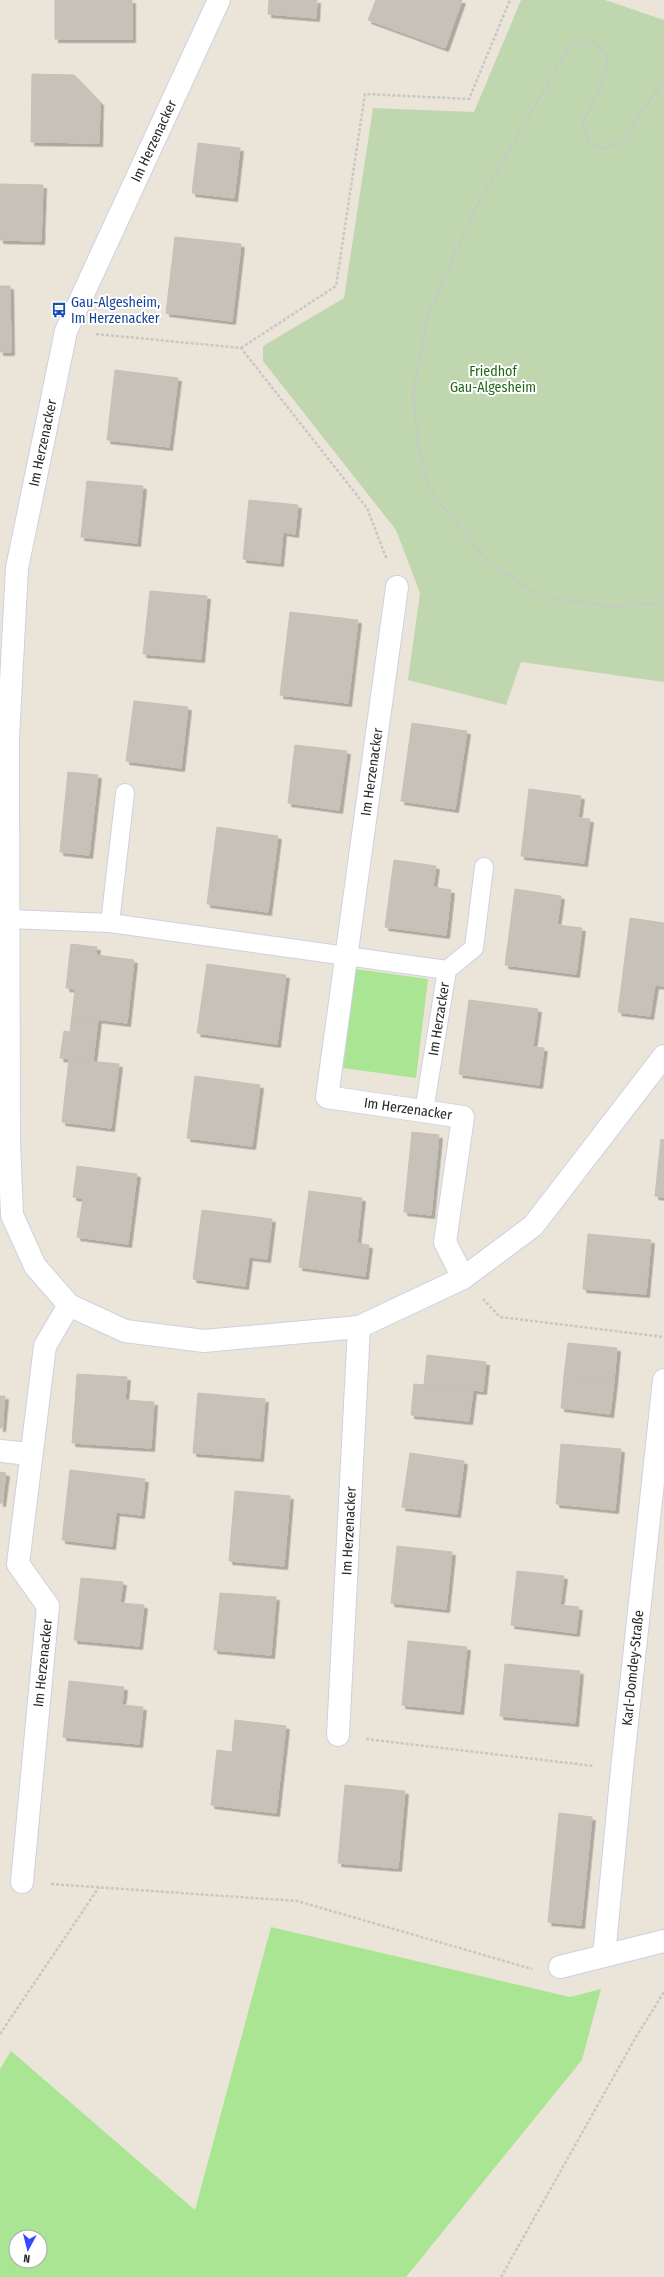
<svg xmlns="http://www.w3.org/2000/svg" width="664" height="2277" font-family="'Fira Sans Condensed',sans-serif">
<defs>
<filter id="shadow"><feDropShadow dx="3.5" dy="3.5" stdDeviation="0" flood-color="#0004"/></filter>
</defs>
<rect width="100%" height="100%" fill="#ebe5d9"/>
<g fill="#a9e592" fill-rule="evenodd">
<path d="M356 969 428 979 416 1078 343 1068Z"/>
<path d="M271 1927 570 1997 601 1989 582 2060 406 2277H0V2069L11 2051 195 2210ZM16 2237H40V2261H16Z"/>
</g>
<path fill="#bfd6af" d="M521 0H605L664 20V682L521 662 506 705 408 680 420 593 396 530 263 361V346L344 298 373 108 474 112Z"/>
<g fill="#c6c1b9" stroke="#c6c1b3" filter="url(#shadow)">
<rect x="55" y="0" width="77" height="39"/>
<path d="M269 0H317L316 18 268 14Z"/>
<path d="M376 0H462L445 48 368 20Z"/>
<path d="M32 74 74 75 100 102 99 143 31 142Z"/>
<path d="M198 143 240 148 234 198 192 193Z"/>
<path d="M0 184 43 185 41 241 0 240Z"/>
<path d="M175 237 241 244 232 321 166 313Z"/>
<path d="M0 286H10L11 352H0Z"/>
<path d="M115 370 178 378 169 447 107 440Z"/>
<path d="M87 481 143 486 137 543 81 537Z"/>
<path d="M249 500 298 505 295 534 283 532 280 563 243 559Z"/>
<path d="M150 591 207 596 201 659 143 654Z"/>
<path d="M290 612 358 620 348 703 280 695Z"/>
<path d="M134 701 188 707 181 768 126 761Z"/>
<path d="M412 723 467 731 455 809 401 801Z"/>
<path d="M295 745 347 751 339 810 288 803Z"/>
<path d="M68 772 98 775 89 855 60 852Z"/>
<path d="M529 789 581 796 578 818 590 819 584 863 521 856Z"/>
<path d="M217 827 278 836 268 912 207 904Z"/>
<path d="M394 860 436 866 433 887 451 890 446 935 385 927Z"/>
<path d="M515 889 561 896 557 925 582 928 576 974 505 965Z"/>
<path d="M630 918 664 923V986L655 985 650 1016 618 1012Z"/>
<path d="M71 944 97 947 96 955 134 960 127 1023 72 1016 75 989 66 988Z"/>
<path d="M207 964 286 975 277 1044 197 1033Z"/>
<path d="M469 1000 538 1009 533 1047 544 1048 539 1085 459 1074Z"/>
<path d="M72 1016 98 1019 93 1061 60 1058 64 1031 70 1032Z"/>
<path d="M69 1059 119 1064 111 1128 62 1122Z"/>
<path d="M195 1076 260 1085 252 1146 187 1138Z"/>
<path d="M412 1132 439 1135 431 1215 404 1212Z"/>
<path d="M661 1139 664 1140V1197L655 1196Z"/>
<path d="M77 1166 137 1174 128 1244 77 1237 83 1198 73 1197Z"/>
<path d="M309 1191 362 1198 357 1243 369 1245 365 1276 299 1267Z"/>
<path d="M202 1210 272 1219 267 1259 249 1257 245 1286 193 1279Z"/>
<path d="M588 1234 651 1240 646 1294 583 1289Z"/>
<path d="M568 1343 617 1348 614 1381 564 1375Z"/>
<path d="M427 1355 486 1362 483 1391 424 1385Z"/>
<path d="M77 1374 127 1377 125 1400 154 1402 151 1448 72 1443Z"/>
<path d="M564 1375 614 1381 610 1414 561 1408Z"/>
<path d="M414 1384 473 1390 469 1421 411 1415Z"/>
<path d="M198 1393 265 1399 260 1458 193 1453Z"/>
<path d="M0 1396H5L2 1428H0Z"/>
<path d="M561 1444 621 1449 615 1510 556 1504Z"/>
<path d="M410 1453 464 1461 457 1514 402 1507Z"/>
<path d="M70 1470 145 1479 141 1515 116 1512 112 1546 62 1540Z"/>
<path d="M0 1472 6 1473 2 1503H0Z"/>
<path d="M235 1491 290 1496 284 1566 229 1561Z"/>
<path d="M397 1546 452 1552 446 1609 391 1603Z"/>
<path d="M517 1571 564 1576 560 1605 579 1607 576 1633 511 1625Z"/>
<path d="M81 1578 123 1582 120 1603 144 1605 139 1646 74 1640Z"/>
<path d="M220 1593 276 1597 271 1655 214 1650Z"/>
<path d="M408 1641 467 1647 460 1711 402 1705Z"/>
<path d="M505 1664 580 1671 575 1723 500 1716Z"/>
<path d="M69 1681 124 1687 122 1705 143 1707 139 1744 63 1737Z"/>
<path d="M235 1720 286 1726 276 1813 211 1805 217 1750 232 1752Z"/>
<path d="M345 1785 405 1791 398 1868 338 1863Z"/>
<path d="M559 1813 592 1817 581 1925 548 1922Z"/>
</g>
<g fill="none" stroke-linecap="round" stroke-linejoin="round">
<defs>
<g id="lane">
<path d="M9 919 110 923 125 793"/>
<path d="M110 923 447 970"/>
<path d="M424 1111 447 970 474 948 484 867"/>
</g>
<g id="street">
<path d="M219 0 66 331 17 568 8 738 9 1142 12 1215 35 1266 69 1305 125 1331 204 1341 359 1327 463 1278 533 1226 664 1056"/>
<path d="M397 587 327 1097 463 1117 445 1242 463 1278"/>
<path d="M0 1451 30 1454"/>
<path d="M338 1735 359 1327"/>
<path d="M22 1882 48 1606 18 1564 45 1346 69 1305"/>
<path d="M604 1956 622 1769 664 1380"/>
<path d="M560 1967 664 1941"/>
</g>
</defs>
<use href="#lane" stroke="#ced0e2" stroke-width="20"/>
<use href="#street" stroke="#ced0e2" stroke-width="24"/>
<g stroke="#c7c7c7" stroke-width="2.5" stroke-dasharray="3 2" stroke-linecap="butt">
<path d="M664 80 622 142 606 149 589 141 582 125 608 70 606 55 594 43H574L563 57 473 213 427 318 413 395 419 448 428 483 436 498 487 561 541 596 612 607 661 603 664 601"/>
<path d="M96 334 241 348 367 508 387 560"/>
<path d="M241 348 336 286 365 94 469 99 510 0"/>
<path d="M483 1299 500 1317 664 1337"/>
<path d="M366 1739 594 1766"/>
<path d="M51 1884 297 1901 532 1969"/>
<path d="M0 2034 99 1887"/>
<path d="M501 2277 636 2037 664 1992"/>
</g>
<use href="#lane" stroke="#fff" stroke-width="18"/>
<use href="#street" stroke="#fff" stroke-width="22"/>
</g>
<defs>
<symbol id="bus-bare" viewBox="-9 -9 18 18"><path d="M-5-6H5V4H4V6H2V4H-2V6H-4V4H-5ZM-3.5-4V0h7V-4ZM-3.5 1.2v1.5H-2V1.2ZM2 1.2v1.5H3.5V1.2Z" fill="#1a4fb4" stroke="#fff" stroke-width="2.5" paint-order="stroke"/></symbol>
</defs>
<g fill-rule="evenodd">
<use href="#bus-bare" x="48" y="299" width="22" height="22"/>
</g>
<g text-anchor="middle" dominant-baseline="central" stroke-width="4" stroke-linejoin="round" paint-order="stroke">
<g font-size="14" fill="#282828" stroke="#fff">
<text transform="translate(154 141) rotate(-65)">Im Herzenacker</text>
<text transform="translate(43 443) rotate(-78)">Im Herzenacker</text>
<text transform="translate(372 772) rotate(-82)">Im Herzenacker</text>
<text transform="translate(439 1019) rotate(-81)">Im Herzacker</text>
<text transform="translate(408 1109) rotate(8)">Im Herzenacker</text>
<text transform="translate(349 1531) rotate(-87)">Im Herzenacker</text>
<text transform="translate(43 1663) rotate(-84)">Im Herzenacker</text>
<text transform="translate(633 1668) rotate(-84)">Karl-Domdey-Straße</text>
</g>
<g font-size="14" fill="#164399" stroke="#fff" text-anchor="start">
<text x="71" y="302">Gau-Algesheim,<tspan x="71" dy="16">Im Herzenacker</tspan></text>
</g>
<g font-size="14" fill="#226716" stroke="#fff">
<text x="493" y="371">Friedhof<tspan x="493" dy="16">Gau-Algesheim</tspan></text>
</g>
</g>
<g transform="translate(28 2249) rotate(187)"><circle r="19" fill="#ffffff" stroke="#a9a9a9"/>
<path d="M0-3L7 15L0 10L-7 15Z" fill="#324aff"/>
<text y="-6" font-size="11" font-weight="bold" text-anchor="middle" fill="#282828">N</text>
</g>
</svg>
